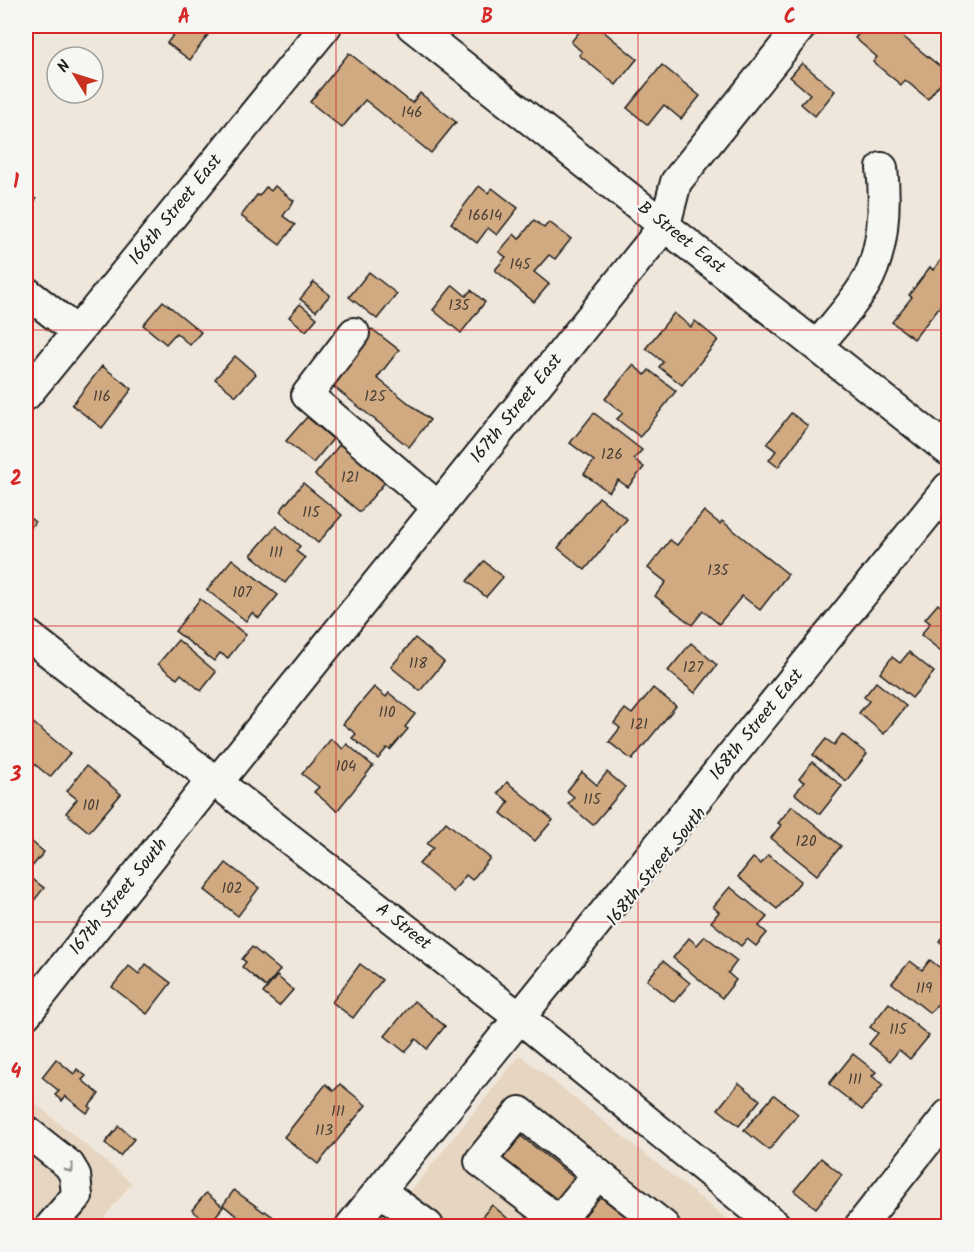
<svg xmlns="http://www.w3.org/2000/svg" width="974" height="1252" font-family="Kalam,sans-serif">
<rect width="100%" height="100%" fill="#efe7dc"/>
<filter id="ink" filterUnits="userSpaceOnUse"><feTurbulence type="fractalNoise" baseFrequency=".0167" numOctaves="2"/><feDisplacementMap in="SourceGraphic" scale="12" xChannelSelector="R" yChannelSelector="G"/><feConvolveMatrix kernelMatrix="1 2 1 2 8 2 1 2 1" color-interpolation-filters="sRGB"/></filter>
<g filter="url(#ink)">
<g fill="#e6d5c1">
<path d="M520 1055 736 1226H383Z"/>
<path d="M26 1096 132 1183 97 1226H26Z"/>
</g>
<g fill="#d1aa82" stroke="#1c1c1c" stroke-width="1.5">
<path d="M180 26H201L210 32 190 60 167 43Z"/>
<path d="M584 26H597L637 59 616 85 579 55 582 52 571 42Z"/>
<path d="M865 26H890L948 73 928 99 905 80 901 85 873 62 877 57 855 38Z"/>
<path d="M349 53 412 103 420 93 456 122 431 153 365 100 342 128 310 102Z"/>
<path d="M802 63 835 91 815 116 801 104 810 94 790 77Z"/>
<path d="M662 65 700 96 681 119 664 105 648 125 627 108Z"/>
<path d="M275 186 294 201 283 216 295 225 280 245 241 216 257 195 259 196 266 187 271 191Z"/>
<path d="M479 186 488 193 492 188 518 208 497 235 488 228 477 243 451 223Z"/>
<path d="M26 194 36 199 26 220Z"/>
<path d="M534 220 544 228 549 222 571 239 555 259 549 255 534 272 549 284 534 302 495 270 506 257 499 252 514 234 519 239Z"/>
<path d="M948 251V296L914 339 892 322 912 297 909 295 930 267 933 270Z"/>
<path d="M369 272 397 294 377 319 349 297Z"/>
<path d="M314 282 330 295 316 311 300 299Z"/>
<path d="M453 285 466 296 471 290 485 302 461 333 433 310Z"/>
<path d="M163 301 201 332 190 345 176 333 166 344 143 325Z"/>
<path d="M300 304 317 318 306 331 289 317Z"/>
<path d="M674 313 691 327 695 321 718 340 682 385 659 367 663 362 646 348Z"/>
<path d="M372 329 399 350 377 378 430 420 409 447 329 383Z"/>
<path d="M235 356 256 374 236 396 215 379Z"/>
<path d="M633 365 645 375 649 370 676 391 640 437 617 419 623 413 605 399Z"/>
<path d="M102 366 132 389 102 428 72 405Z"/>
<path d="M594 413 642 450 634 459 644 467 628 487 618 480 609 492 584 474 594 461 570 443Z"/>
<path d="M791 413 808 426 778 467 769 460 776 451 767 444Z"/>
<path d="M307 417 333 439 313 463 286 441Z"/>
<path d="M340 444 386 481 360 512 315 475Z"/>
<path d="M303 483 342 515 318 543 280 511Z"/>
<path d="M599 497 627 519 585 570 558 548Z"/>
<path d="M704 511 720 524 722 521 788 574 760 610 742 596 719 624 703 611 692 625 655 596 666 582 648 568 670 540 677 545Z"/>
<path d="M26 515 35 522 26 533Z"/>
<path d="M276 526 300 546 296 551 305 558 285 583 251 555Z"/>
<path d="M232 559 278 595 259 618 252 613 246 621 207 590Z"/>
<path d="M484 561 503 577 486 597 467 581Z"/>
<path d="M200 599 246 635 228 658 220 653 214 661 175 631Z"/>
<path d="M938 604 948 612V652L946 655 921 635 930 623 925 619Z"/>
<path d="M415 638 444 662 420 691 391 667Z"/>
<path d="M178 640 216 672 201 691 181 674 177 679 158 664Z"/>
<path d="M691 643 717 665 695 693 668 671Z"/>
<path d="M909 652 934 672 912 698 880 673 892 657 900 663Z"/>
<path d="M876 682 906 706 884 734 859 713 869 701 864 697Z"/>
<path d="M374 687 386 697 389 693 415 714 405 727 408 729 390 750 387 748 378 759 352 738 356 734 343 724Z"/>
<path d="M653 688 676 706 632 760 609 742 620 728 614 723 625 709 632 714Z"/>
<path d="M26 717 70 753 50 777 26 757Z"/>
<path d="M842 734 867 754 846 781 813 755 826 739 834 745Z"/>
<path d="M331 739 343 749 347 744 373 766 337 811 314 792 319 787 302 774Z"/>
<path d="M812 762 842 786 820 814 795 794 804 782 799 779Z"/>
<path d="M86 766 121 794 89 832 66 813 77 799 67 791Z"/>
<path d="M582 772 597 785 607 772 625 787 593 825 568 804 574 797 567 791Z"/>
<path d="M507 782 553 820 535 841 501 813 509 802 498 793Z"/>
<path d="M792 806 841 846 817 875 771 838 781 825 778 823Z"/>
<path d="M446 822 490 858 472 880 466 875 453 892 419 864 433 848 427 844Z"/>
<path d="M26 837 44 852 26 874 44 888 32 903 26 898Z"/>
<path d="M768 855 801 881 777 909 738 877 753 858 761 864Z"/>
<path d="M226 863 259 888 238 916 205 890Z"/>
<path d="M730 887 767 917 759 926 767 933 756 946 747 939 741 946 711 922 719 912 713 907Z"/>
<path d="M948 929V948L939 941Z"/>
<path d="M705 936 737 961 728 973 736 980 722 998 673 958 689 938 697 945Z"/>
<path d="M252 947 280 970 266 987 242 967 246 962 242 959Z"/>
<path d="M930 960 948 974V998L945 995 930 1013 892 983 910 961 922 970Z"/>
<path d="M663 961 690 983 674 1002 647 980Z"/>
<path d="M146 964 171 983 147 1014 112 987 129 966 139 974Z"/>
<path d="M360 964 382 980 353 1018 332 1002Z"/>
<path d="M277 976 293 990 279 1006 263 993Z"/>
<path d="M414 1001 445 1026 427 1049 416 1039 405 1052 385 1036Z"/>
<path d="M889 1003 929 1036 910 1059 899 1050 890 1061 869 1044 878 1033 870 1027Z"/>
<path d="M853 1054 876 1072 872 1076 883 1085 862 1110 829 1084Z"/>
<path d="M56 1059 74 1074 77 1069 86 1076 82 1080 99 1094 89 1106 91 1108 87 1113 65 1096 62 1101 55 1095 59 1091 42 1077Z"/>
<path d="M739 1083 760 1100 739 1126 718 1109Z"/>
<path d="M326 1084 334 1091 340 1084 366 1105 318 1164 284 1137Z"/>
<path d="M774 1095 798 1114 769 1150 744 1130Z"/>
<path d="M119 1126 134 1139 120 1156 105 1143Z"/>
<path d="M521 1136 578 1181 558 1206 501 1161Z"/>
<path d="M821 1158 842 1175 816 1208 794 1191Z"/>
<path d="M234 1190 264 1212 265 1211 276 1219 271 1226H249L223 1205Z"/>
<path d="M206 1193 223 1207 209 1224 192 1210Z"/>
<path d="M598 1195 638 1226H586L578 1220Z"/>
<path d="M492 1205 513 1223 510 1226H474Z"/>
</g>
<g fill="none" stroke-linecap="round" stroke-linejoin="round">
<defs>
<g id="minor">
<path d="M412 26 948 450"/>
<path d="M26 292 77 332"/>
<path d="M354 333 307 395 438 507"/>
<path d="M818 345C833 326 851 307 864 286 884 254 886 204 882 168"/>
<path d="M26 395 326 26"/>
<path d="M26 634 520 1018 776 1226"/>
<path d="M26 1014 213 779 224 774 665 225 676 182 801 26"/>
<path d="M26 1131 69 1165 75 1175 77 1196 51 1226"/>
<path d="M391 1199 428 1226"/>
<path d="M351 1226 948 488"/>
<path d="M555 1226 598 1174 664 1226"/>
<path d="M565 1226 480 1161 520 1112 598 1174"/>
<path d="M860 1226 948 1115"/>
</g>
</defs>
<use href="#minor" stroke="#1c1c1c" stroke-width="34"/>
<use href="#minor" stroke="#f6f6f2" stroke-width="30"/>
</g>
<defs><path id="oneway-chevron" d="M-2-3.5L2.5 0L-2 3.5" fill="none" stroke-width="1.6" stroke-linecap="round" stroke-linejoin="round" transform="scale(1.5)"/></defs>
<use stroke="#949492" href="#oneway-chevron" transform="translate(70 1169) rotate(53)"/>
</g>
<path fill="none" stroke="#d62828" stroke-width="1.5" stroke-opacity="0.55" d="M336 26V1226M638 26V1226M26 330H948M26 626H948M26 922H948"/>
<g text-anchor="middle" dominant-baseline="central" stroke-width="4.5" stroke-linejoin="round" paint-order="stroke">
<g font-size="15" fill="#494036">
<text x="412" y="113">146</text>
<text x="485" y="216">16614</text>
<text x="520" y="265">145</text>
<text x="459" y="306">135</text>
<text x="102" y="397">116</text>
<text x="375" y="397">125</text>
<text x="612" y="455">126</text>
<text x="350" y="478">121</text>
<text x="311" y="513">115</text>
<text x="276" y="553">111</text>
<text x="718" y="571">135</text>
<text x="242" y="593">107</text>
<text x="418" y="664">118</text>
<text x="693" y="668">127</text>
<text x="387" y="713">110</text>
<text x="639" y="725">121</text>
<text x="346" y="767">104</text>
<text x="592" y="800">115</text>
<text x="91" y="806">101</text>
<text x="806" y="842">120</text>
<text x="232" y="889">102</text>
<text x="924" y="989">119</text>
<text x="898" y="1030">115</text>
<text x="855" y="1080">111</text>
<text x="338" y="1112">111</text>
<text x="324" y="1131">113</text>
</g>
<g font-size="18" fill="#1c1c1c" stroke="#f6f6f2">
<text transform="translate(176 210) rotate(-51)">166th Street East</text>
<text transform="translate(681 238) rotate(38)">B Street East</text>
<text transform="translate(517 409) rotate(-51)">167th Street East</text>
<text transform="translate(757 725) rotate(-51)">168th Street East</text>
<text transform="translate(657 867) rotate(-51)">168th Street South</text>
<text transform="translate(119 897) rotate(-51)">167th Street South</text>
<text transform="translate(403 927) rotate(38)">A Street</text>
</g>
</g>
<rect width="974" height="1252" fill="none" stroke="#f6f6f2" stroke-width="66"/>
<g transform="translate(75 75) rotate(308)"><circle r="28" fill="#f6f6f2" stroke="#9f9f9c" stroke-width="1.5"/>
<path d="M0-4.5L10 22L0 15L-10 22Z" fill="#c8321e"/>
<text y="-9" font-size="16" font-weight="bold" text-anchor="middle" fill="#1c1c1c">N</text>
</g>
<rect x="33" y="33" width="908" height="1186" fill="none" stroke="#d62828" stroke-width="2"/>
<g font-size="20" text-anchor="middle" font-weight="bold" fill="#d62828">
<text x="184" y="23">A</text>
<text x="487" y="23">B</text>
<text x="790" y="23">C</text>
<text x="16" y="188">1</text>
<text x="16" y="485">2</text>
<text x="16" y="781">3</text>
<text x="16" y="1078">4</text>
</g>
</svg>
